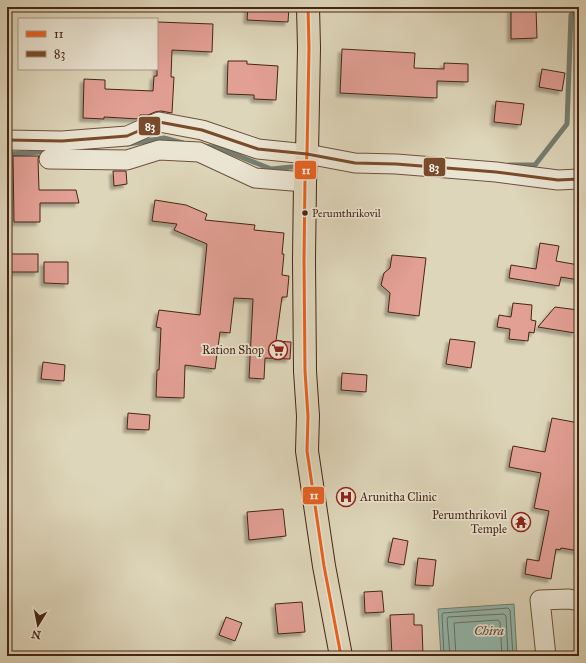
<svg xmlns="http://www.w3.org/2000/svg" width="586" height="663" font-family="'IM FELL Great Primer',serif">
<defs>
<filter id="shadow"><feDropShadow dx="-3.5" dy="3.5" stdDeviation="1" flood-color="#0004"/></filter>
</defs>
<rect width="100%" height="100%" fill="#ded6ba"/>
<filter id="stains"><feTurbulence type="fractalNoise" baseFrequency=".005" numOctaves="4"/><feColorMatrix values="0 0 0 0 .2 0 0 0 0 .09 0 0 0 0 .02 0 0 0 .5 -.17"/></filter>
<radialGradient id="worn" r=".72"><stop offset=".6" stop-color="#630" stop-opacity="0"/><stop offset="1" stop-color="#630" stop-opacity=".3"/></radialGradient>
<path fill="#93b9af" stroke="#757e71" d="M514 604 517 656H441L438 609Z"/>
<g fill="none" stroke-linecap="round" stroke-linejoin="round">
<g stroke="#6d6f61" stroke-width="1">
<path d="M444 656 442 614 443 613 508 608 510 610 513 656"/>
<path d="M450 656 447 619 448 617 504 614 506 616 508 656"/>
<path d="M456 656 454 623 498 620 500 622 502 656"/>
</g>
<g stroke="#757e71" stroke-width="5">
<path d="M128 144 141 142 164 138 183 143"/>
<path d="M204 146 219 148 271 169 302 166"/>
<path d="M7 154 29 153 49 151"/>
<path d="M509 165H535L567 124 571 15 579 9"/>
</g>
</g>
<g fill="#e29f94" stroke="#472513" filter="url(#shadow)">
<path d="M248 7H289L288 22 247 20Z"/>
<path d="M536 8 537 38 511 39V9Z"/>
<path d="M157 22 213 24 212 52 172 50 171 77H174L172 113 161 111 155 112 148 115H140L139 119 104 117V119L83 118 84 79 105 80V89L153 91 154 76H157Z"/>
<path d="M342 49 415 53 414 68 444 69V63L468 64V82L437 81V98L340 93Z"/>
<path d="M228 61H247V64L278 66 276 100 254 99V95L227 94Z"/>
<path d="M542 69 565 73 562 91 539 87Z"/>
<path d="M496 101 524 104 521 125 494 122Z"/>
<path d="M13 156H39L38 159 39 190H76L79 203H40V222H14Z"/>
<path d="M113 171H126L127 184 114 186Z"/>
<path d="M155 200 186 205 207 214 205 220 255 225 254 230 284 233 282 254H284L282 275 289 276 287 297H282L276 341 291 342 290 359 265 358 264 379 249 378 253 299 234 298 230 333 220 332 215 369 185 365 184 398 156 397 157 370H159L161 328 156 327 159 310 200 315 207 244 174 230 177 224 152 221Z"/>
<path d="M540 243 559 246 556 261 579 265V280L561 277 559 286 509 278 511 265 536 269Z"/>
<rect x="11" y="254" width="27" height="18"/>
<path d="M392 255 426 258 419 316 388 312 390 293 381 285 384 273 390 268Z"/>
<path d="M44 262H68V284L44 283Z"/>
<path d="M513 303 532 305 531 320 536 321 534 333 529 332 528 341 509 339 510 329 497 327 499 315 511 317Z"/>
<path d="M555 307 578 310 575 333 538 327Z"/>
<path d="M450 339 475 342 471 368 446 364Z"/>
<path d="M43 362 65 365 64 381 41 379Z"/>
<path d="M342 373 367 375 366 392 341 390Z"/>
<path d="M128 413 150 415 149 430 127 429Z"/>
<path d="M552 418 579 423V551L561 548 560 550 556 549 551 579 525 574 527 559 539 561 549 511 534 508 541 473 509 467 513 446 545 452Z"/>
<path d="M283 509 286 536 249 540 247 512Z"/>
<path d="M393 538 408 541 404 565 388 562Z"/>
<path d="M418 558 436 560 433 586 415 585Z"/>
<path d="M382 591 384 612 365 613 364 592Z"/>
<path d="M302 602 305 632 278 634 275 604Z"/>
<path d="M414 614V625H422L423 656H392L390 615Z"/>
<path d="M226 617 242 623 235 641 219 635Z"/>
</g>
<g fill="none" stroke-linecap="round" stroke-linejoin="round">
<defs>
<g id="minor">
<path d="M7 140 62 141 127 136 159 122 202 130 258 149 307 154 355 163 396 164 459 169 496 172 558 180 579 179"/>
<path d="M49 159 127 160 159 150 199 152 255 178 305 182"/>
<path d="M546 656 540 600 569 599 579 601"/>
</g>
<path id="primary" d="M308 7 309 48 307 154 305 182 304 260 305 371 308 416 307 451 324 566 341 656"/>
</defs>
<use href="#minor" stroke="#6d513d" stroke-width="21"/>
<use href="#primary" stroke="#472513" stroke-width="24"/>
<use href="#minor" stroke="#eae4d2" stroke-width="19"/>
<use href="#primary" stroke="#ded6ba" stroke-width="22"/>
<defs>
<path id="bus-1" d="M308 7 309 48 307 154 305 182 304 260 305 371 308 416 307 451 324 566 341 656"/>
<path id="bus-2" d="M7 140 62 141 127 136 159 122 202 130 258 149 307 154 355 163 396 164 459 169 496 172 558 180 579 179"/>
</defs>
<use href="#bus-1" stroke="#eae4d2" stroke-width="6"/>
<use href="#bus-2" stroke="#eae4d2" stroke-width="6"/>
<use href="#bus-1" stroke="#e96221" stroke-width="3"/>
<use href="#bus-2" stroke="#7a4b2a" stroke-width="3"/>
</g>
<defs>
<symbol id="supermarket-ring" viewBox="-11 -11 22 22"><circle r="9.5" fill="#eae4d2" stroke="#8f2418" stroke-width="1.5"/><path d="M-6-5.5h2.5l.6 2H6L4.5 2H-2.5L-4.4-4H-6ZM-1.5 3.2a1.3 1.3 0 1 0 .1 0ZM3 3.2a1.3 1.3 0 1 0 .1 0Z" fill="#8f2418"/></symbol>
<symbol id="hospital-ring" viewBox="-11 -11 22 22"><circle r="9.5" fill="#eae4d2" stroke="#8f2418" stroke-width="1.5"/><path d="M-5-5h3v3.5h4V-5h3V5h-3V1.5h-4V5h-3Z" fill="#8f2418"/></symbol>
<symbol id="temple-ring" viewBox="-11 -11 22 22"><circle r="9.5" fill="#eae4d2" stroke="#8f2418" stroke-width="1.5"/><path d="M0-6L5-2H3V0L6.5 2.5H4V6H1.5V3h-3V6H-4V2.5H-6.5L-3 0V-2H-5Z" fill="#8f2418"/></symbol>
</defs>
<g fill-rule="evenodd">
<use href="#supermarket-ring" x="267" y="339" width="22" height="22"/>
<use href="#hospital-ring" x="335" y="486" width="22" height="22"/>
<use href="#temple-ring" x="510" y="511" width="22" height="22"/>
</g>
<circle fill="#472513" stroke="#eae4d2" stroke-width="1.5" cx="305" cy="213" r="3.5"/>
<g text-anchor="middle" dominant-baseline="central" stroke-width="3.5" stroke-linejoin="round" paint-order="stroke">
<g font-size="11" fill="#472513" stroke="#eae4d2" text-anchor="start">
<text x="312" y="213">Perumthrikovil</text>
</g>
<g font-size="12" fill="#472513" stroke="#eae4d2" text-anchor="end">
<text x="264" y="350">Ration Shop</text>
<text x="360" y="497" text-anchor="start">Arunitha Clinic</text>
<text x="507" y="515">Perumthrikovil<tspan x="507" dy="14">Temple</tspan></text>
</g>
<g font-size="13" font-style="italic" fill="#5a4a3a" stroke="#eae4d2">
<text x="489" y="631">Chira</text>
</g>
</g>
<g stroke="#eae4d2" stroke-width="1.5">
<rect x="138" y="116" width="23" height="20" rx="4" fill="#7a4b2a"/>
<rect x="423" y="157" width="23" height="20" rx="4" fill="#7a4b2a"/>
<rect x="294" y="160" width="23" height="20" rx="4" fill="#e96221"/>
<rect x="302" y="486" width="23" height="19" rx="4" fill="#e96221"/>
</g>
<g font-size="11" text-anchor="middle" font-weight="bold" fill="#fff">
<text x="150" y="130">83</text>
<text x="434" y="171">83</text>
<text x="306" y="174">11</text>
<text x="314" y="499">11</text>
</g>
<rect width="586" height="663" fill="none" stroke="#ded6ba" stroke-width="24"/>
<rect x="8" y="8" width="570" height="647" fill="none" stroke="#472513" stroke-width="2"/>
<rect x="12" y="12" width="562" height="639" fill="none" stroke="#472513"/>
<rect x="18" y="18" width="140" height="52" fill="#eae4d2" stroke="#a99886"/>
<rect x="26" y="31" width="20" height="6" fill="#e96221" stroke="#a99886"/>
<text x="54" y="38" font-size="12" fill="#472513">11</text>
<rect x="26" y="51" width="20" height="6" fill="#7a4b2a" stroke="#a99886"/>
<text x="54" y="58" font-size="12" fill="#472513">83</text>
<g transform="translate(38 625) rotate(190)" stroke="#eae4d2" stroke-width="3" paint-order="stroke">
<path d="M0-3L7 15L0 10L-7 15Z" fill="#472513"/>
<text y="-6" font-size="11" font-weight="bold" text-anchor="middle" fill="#472513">N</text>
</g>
<rect width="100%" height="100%" filter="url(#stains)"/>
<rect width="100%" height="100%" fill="url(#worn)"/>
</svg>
